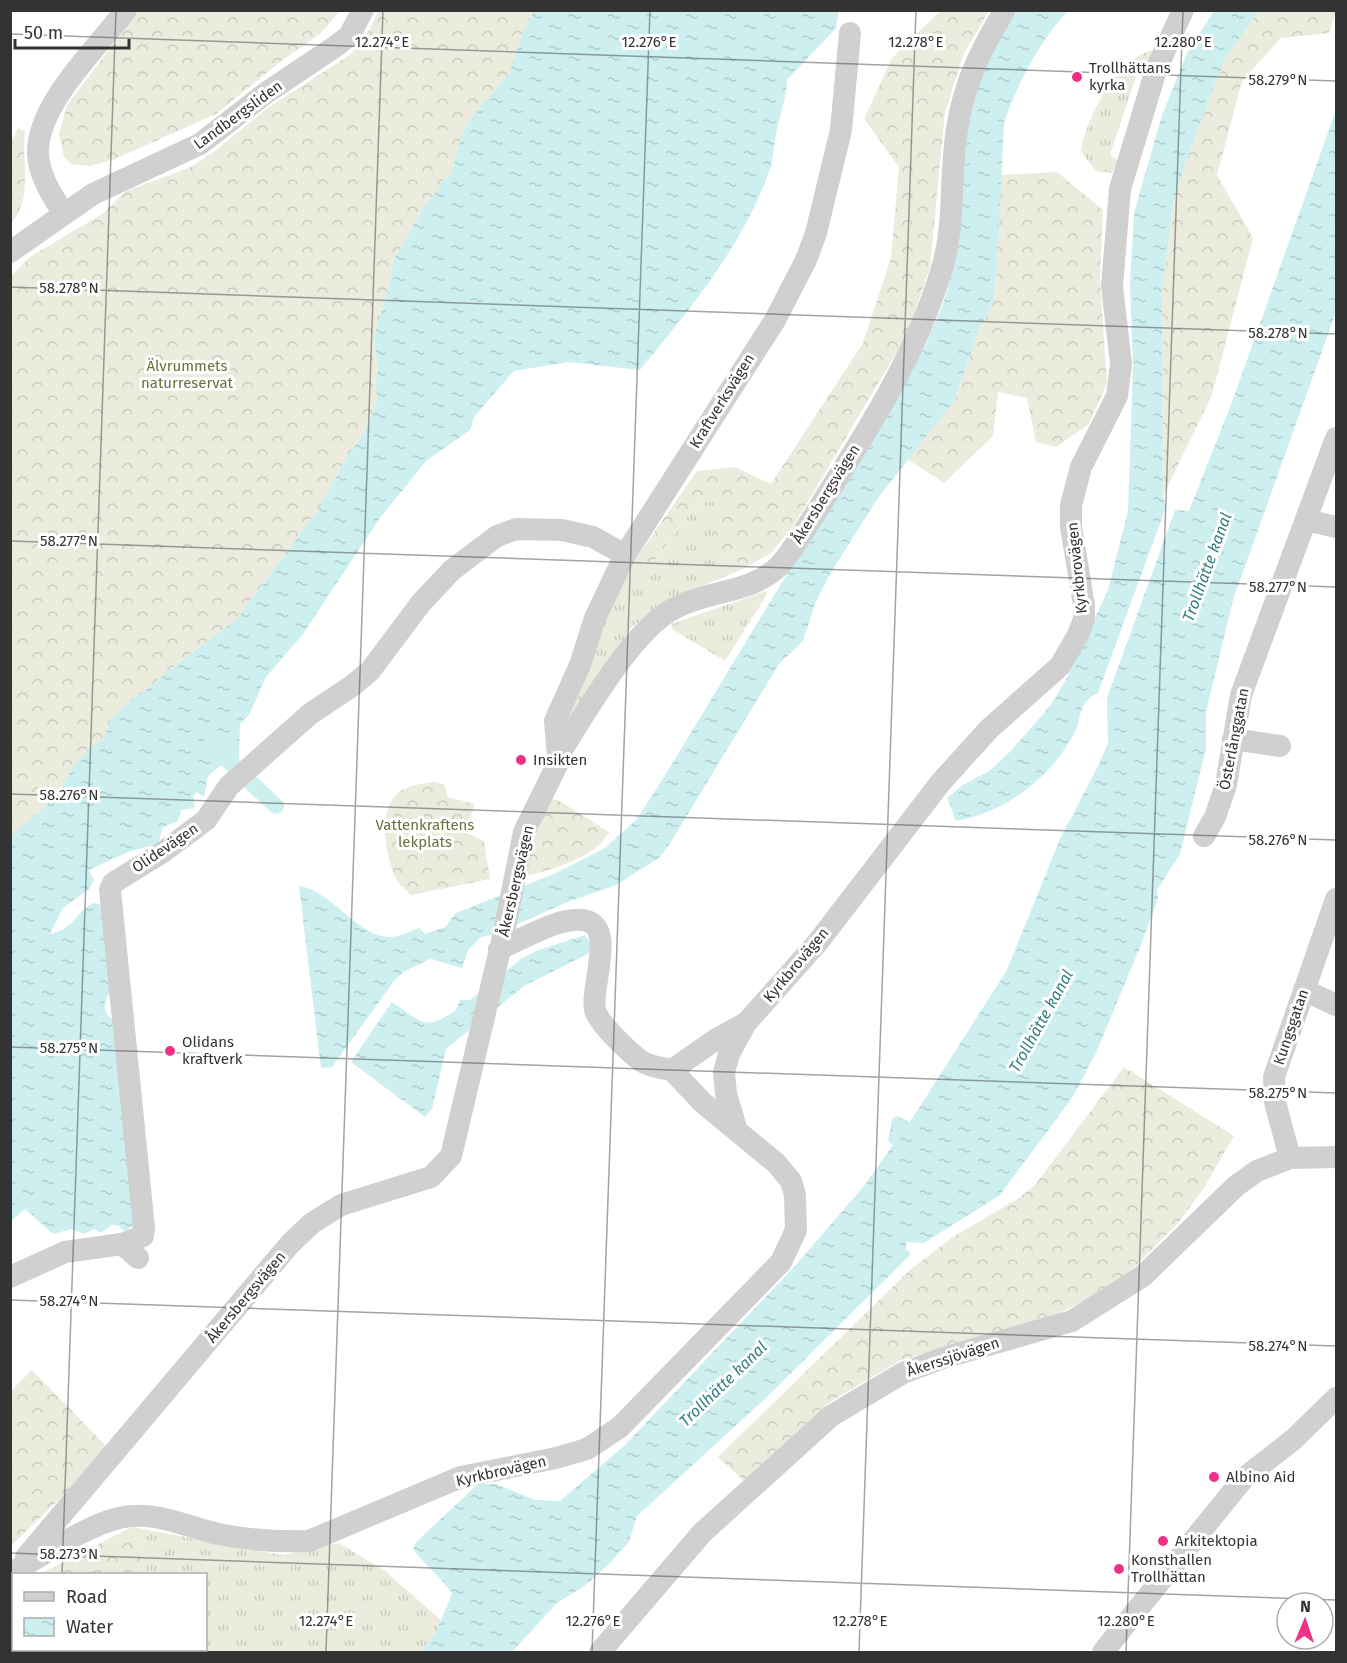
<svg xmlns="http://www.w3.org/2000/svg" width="1347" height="1663" font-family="'Fira Sans',sans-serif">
<defs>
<pattern id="grass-tufts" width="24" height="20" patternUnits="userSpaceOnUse" patternTransform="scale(1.5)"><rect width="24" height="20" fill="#ebecde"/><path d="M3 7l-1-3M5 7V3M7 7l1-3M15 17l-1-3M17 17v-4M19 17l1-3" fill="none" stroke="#cacbbf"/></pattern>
<pattern id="forest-crowns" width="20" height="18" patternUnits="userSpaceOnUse" patternTransform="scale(1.5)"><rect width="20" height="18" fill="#ebecde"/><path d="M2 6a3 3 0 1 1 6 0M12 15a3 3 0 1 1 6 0" fill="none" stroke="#cacbbf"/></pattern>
<pattern id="water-ripples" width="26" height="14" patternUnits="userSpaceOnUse" patternTransform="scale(1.5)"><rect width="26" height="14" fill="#cdefef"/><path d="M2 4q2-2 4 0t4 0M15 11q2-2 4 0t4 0" fill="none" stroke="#b0cdcd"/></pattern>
</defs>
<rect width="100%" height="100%" fill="#fff"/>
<g fill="url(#grass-tufts)">
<path d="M1156 49 1146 75 1137 74 1110 155 1118 160 1112 173 1096 171 1081 152C1081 136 1104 87 1116 75 1126 64 1141 52 1156 49Z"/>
<path d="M702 502H723L726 555 743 569 671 599 632 627 568 721 569 712 607 607 628 570 656 559 688 515Z"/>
<path d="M766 591 767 594 725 661 672 629 671 624Z"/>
<path d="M132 1527 282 1555 339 1543 385 1571 441 1620 435 1634 420 1652H138L136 1650H206V1574H138L144 1566Z"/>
</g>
<g fill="url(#forest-crowns)">
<path d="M138 11H340L320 34 280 62 216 114 113 160 89 166 71 164 64 157 59 134 67 105Z"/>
<path d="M378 11H534L522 33 510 72 474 114 462 134 451 174 443 180 435 194 426 203 393 261 391 278 374 337 378 370 375 384 378 401 363 435 348 455 320 507 237 619 169 670 144 692 133 698 111 719 103 739 87 750 74 765 58 796 11 837V276L30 257 102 214 126 191 189 168 215 151 266 109 351 54 370 29Z"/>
<path d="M940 11H989L964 53 945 112 930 267 907 335 794 525 771 553 743 569 726 555 713 539 723 502H702L688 515 656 559 628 570 697 471 735 467 771 484 863 343 891 258 899 167 864 119 892 58Z"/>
<path d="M1259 11H1336L1329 33 1281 38 1242 81 1217 175 1253 238 1212 395 1163 496 1162 290 1174 200 1187 158 1225 59Z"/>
<path d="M18 129 25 131C21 164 34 198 11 223V142Z"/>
<path d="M1057 172 1103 210 1100 279 1107 383 1089 424 1056 447 1036 442 1027 398 998 392 993 436 944 483 907 459 954 401 979 330 993 303 997 272 1001 175Z"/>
<path d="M433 782 444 784 448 797 475 804 465 832 484 841 490 879 411 895C407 891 401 886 398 882 386 861 376 811 398 793 408 785 421 784 433 782Z"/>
<path d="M551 799 558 800 609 832C598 857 548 871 522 877L528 852Z"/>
<path d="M1124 1067 1234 1136 1204 1188 1179 1222 1121 1281 1051 1318 901 1360 830 1402 744 1481 718 1457 910 1270 953 1237 1019 1198 1035 1185Z"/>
<path d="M32 1370 110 1450 11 1546V1391Z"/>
<path d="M132 1527 144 1566 138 1574H40Z"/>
<path d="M13 1589 14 1650H136L138 1652H11L10 1591Z"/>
</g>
<g fill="url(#water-ripples)">
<path d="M534 11H839L836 28 787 80C786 99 781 112 777 129 774 141 774 154 771 166 745 243 691 308 640 370L568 362 514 371 474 417 470 430 426 461 380 518 303 634 266 677 249 715 240 724 239 761H226L208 776 204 797 197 792 193 796 195 808 181 810 178 821 163 827 158 844 128 852 89 870 94 880 88 890 63 908 50 934C75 928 73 915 93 903L101 905 110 992C102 1004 103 1013 114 1021L138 1229 130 1227 126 1232 118 1225H111L101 1233 94 1229 84 1234 71 1229 53 1234 25 1209 11 1221V836L57 796 74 765 87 750 103 739 111 719 133 698 144 692 169 670 237 619 320 507 348 455 363 435 378 401 375 384 378 370 374 337 391 278 393 261 426 203 435 194 443 180 451 174 462 134 474 114 510 72 522 33Z"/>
<path d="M1018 11H1068C1040 40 1017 84 1004 123L997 272 993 303 979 330 954 401 878 498 830 574 815 604 803 641 779 664 669 845 659 858 616 885 565 903 496 934 481 937 468 950 462 968 430 959 403 972 394 981 332 1067 321 1068 299 886C332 891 355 934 387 937 398 938 409 932 419 928L425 934 445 927 456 913 554 874 605 848 636 820 661 782 925 346C932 328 942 310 947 291 964 228 957 160 973 96 981 65 1000 36 1018 11Z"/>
<path d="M1214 11H1259L1225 59 1187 158 1174 200 1162 290 1163 496 1166 507 1098 693C1082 699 1081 713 1077 727 1075 733 1070 741 1066 747 1041 785 1001 813 956 821L947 798 963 785 989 771 1009 753 1050 706 1068 676 1108 590 1128 511 1133 366 1130 284 1134 213 1162 115 1187 53Z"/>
<path d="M1336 110V312L1233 600 1206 712V748L1180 854 1157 890 1158 899 1140 947 1096 1053 1072 1098 1000 1195 924 1243 906 1242V1249L911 1254 766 1398 637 1516 629 1542 608 1565 586 1585 557 1603 512 1652H420L435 1634 452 1594C441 1576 424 1565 413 1549L416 1542 478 1484H496L535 1500 560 1501 625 1445 794 1267 864 1186 893 1145 888 1141 892 1119 897 1116 910 1122 1007 970 1059 841 1098 766 1108 743 1107 698 1175 510 1189 511 1232 402Z"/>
<path d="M585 935 591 944 588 954 524 986 446 1049 432 1109 425 1117 351 1062 392 1002C422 1022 424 1032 456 1010L460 1000H470L521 959 536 951Z"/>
</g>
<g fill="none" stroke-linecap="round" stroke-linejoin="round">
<path stroke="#cdefef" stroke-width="16" d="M211 745 276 806"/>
<g stroke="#d0d0d0" stroke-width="22">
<path d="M63 212C51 195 39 175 38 154 36 105 98 47 126 10"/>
<path d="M10 252 93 194 200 144 266 93 336 46 349 36 363 10"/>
<path d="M1306 520 1336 527"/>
<path d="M1233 739 1280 746"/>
<path d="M558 756 555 721 580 665 595 618 625 555 775 320 806 260 816 233 841 130 850 33"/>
<path d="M1204 836 1215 817 1226 785 1241 695 1336 438"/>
<path d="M499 949C521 940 559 917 582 920 618 923 590 987 595 1010 599 1024 629 1052 641 1061 650 1067 662 1068 672 1070"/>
<path d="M1304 990 1336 1005"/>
<path d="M737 1131 702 1102 672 1070 715 1040 746 1023"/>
<path d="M1290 1158 1275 1102 1274 1077 1336 899"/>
<path d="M122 1244 138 1258"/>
<path d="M10 1277 65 1252 122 1244 143 1236 144 1228 110 890 113 883 163 852 206 820 229 786 310 714 352 686 370 671 421 603 452 570 497 536 516 529 562 530 593 537 625 555"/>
<path d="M26 1557 290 1244 312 1223 341 1205 431 1177 451 1156 503 937 524 832 557 765 558 756C585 714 631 632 673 609 706 590 751 594 779 566 786 559 792 549 798 541 852 453 913 368 942 268 953 232 951 192 954 155 958 98 975 58 1005 10"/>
<path d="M13 1572C44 1555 85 1526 119 1518 155 1510 184 1526 218 1534 248 1540 279 1542 309 1541L461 1477 556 1458 587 1449 620 1427 781 1262 796 1230 795 1195 791 1181 776 1163 737 1131 726 1094 724 1072 729 1054 746 1023 818 942 941 782 989 729 1060 666 1078 635 1084 619V605L1071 527V505L1081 467 1117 396 1121 364 1112 286 1120 189 1156 70 1183 10"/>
<path d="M600 1652 702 1533 831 1416 903 1373 943 1358 1072 1321 1143 1276 1236 1186 1257 1171 1290 1158 1336 1157"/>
<path d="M1103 1652 1243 1479 1294 1439 1336 1398"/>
</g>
</g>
<path fill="none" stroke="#333" stroke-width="1.5" stroke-opacity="0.45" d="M10 34 1336 81M10 287 1336 334M10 541 1336 587M10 794 1336 840M10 1047 1336 1093M10 1300 1336 1346M10 1553 1336 1600M62 1574 116 10M59 1652V1650M326 1652 383 10M592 1652 650 10M859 1652 916 10M1126 1652 1183 10"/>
<g fill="#ee3188" stroke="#fff" stroke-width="2">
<circle cx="1077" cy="77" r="6"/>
<circle cx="521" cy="760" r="6"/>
<circle cx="170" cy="1051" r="6"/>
<circle cx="1214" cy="1477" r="6"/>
<circle cx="1163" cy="1541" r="6"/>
<circle cx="1119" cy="1569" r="6"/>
</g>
<g text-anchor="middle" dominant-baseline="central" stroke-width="6" stroke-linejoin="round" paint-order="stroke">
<g font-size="15" fill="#333" stroke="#fff" text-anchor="start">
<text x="1089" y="68">Trollhättans<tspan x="1089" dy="17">kyrka</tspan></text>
<text x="533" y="760">Insikten</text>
<text x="182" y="1042">Olidans<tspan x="182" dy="17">kraftverk</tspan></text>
<text x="1226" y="1477">Albino Aid</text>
<text x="1175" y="1541">Arkitektopia</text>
<text x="1131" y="1560">Konsthallen<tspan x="1131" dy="17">Trollhättan</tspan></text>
</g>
<g font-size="15" fill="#333" stroke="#fff">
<text transform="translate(238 115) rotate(-36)">Landbergsliden</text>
<text transform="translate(722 401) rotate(-58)">Kraftverksvägen</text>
<text transform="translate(826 494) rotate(-58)">Åkersbergsvägen</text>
<text transform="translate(1077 568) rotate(-96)">Kyrkbrovägen</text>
<text transform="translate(1234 739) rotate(-79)">Österlånggatan</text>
<text transform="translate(165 848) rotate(-34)">Olidevägen</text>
<text transform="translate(516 881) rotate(-77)">Åkersbergsvägen</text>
<text transform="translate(796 965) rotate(-50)">Kyrkbrovägen</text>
<text transform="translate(1291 1027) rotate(-71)">Kungsgatan</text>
<text transform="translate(246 1297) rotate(-50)">Åkersbergsvägen</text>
<text transform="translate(953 1357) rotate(-18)">Åkerssjövägen</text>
<text transform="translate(501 1471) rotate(-13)">Kyrkbrovägen</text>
</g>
<g font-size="15" fill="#6a723d" stroke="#fff">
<text x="187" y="366">Älvrummets<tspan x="187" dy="17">naturreservat</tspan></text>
<text x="425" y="825">Vattenkraftens<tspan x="425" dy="17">lekplats</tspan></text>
</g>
<g font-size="16" font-style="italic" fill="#337f7f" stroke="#fff">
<text transform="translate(1207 567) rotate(-70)">Trollhätte kanal</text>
<text transform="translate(1041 1021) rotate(-61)">Trollhätte kanal</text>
<text transform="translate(723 1384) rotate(-44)">Trollhätte kanal</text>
</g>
</g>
<g font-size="15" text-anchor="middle" fill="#333" stroke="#fff" stroke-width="6" stroke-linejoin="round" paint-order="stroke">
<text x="382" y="47">12.274°E</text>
<text x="649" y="47">12.276°E</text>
<text x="916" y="47">12.278°E</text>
<text x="1183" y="47">12.280°E</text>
<text x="1278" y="85">58.279°N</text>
<text x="69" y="293">58.278°N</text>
<text x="1278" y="338">58.278°N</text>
<text x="69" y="546">58.277°N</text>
<text x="1278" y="592">58.277°N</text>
<text x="69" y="800">58.276°N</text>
<text x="1278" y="845">58.276°N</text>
<text x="69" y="1053">58.275°N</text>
<text x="1278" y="1098">58.275°N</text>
<text x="69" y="1306">58.274°N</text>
<text x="1278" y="1351">58.274°N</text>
<text x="69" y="1559">58.273°N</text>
<text x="326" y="1626">12.274°E</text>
<text x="593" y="1626">12.276°E</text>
<text x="860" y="1626">12.278°E</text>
<text x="1126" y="1626">12.280°E</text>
</g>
<rect width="1347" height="1663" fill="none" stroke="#333333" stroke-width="24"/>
<rect x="12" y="1573" width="195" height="78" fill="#ffffff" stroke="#adadad" stroke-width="1.5"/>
<rect x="24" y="1592" width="30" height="9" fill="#d0d0d0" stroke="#adadad" stroke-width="1.5"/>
<text x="66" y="1603" font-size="18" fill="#333333">Road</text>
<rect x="24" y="1618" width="30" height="18" fill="url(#water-ripples)" stroke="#adadad" stroke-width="1.5"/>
<text x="66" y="1633" font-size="18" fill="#333333">Water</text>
<g transform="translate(1305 1621) rotate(2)"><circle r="28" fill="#ffffff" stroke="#adadad" stroke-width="1.5"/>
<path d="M0-4.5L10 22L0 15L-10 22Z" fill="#ee3188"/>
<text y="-9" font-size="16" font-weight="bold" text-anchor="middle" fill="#333333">N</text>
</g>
<path d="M15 39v9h114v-9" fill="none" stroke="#333333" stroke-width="3"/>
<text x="24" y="39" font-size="18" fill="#333333" stroke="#ffffff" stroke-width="4.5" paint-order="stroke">50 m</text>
</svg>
